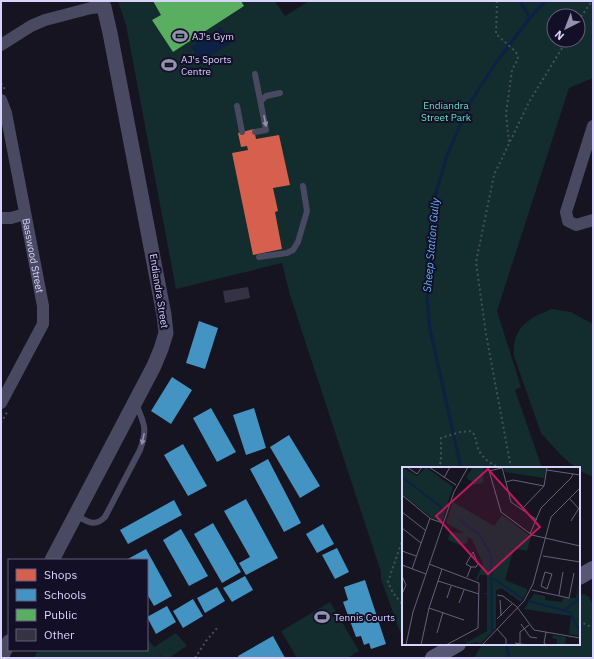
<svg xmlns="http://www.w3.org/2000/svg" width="594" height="659" font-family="'IBM Plex Sans',sans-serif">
<rect width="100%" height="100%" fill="#161421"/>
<g fill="#132c2d" fill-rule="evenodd">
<path d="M118 1H275L285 16 309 1H593V78L569 88 497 311 521 387 515 390 542 468H403V640L381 579V572L290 295 282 263 176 289 126 25ZM554 16H578V40H554Z"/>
<path d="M552 309 571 312 593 324V477L580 471 579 468H576L561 455 541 433 514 356C512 327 529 318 552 309Z"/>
<path d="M584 594 589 597 593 604V658H474L481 646 485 644H579V595Z"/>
<path d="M330 602 359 651 347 658H297L281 631Z"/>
<path d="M176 633 187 646 169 658H163L157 651 162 658H33L39 650H147V638L154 647Z"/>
</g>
<path fill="#0d2144" d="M221 27 231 43 201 62 191 47Z"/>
<path fill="#d6604d" d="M254 129 256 139 279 135 290 185 273 188 278 211 275 212 282 249 253 255 232 153 248 150 247 146 241 147 238 133Z"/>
<g fill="#4393c3">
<path d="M199 321 218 328 205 369 186 363Z"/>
<path d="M172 377 192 390 171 424 151 411Z"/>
<path d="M211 408 236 452 217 462 193 418Z"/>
<path d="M254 408 266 448 246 455 233 415Z"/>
<path d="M289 435 320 486 300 498 270 447Z"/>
<path d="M183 444 207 486 188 496 164 455Z"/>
<path d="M268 459 301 523 284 532 250 469Z"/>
<path d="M246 499 278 558 246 575 239 563 250 557 224 511Z"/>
<path d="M174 500 182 515 128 544 120 530Z"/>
<path d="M213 523 241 572 222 583 194 534Z"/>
<path d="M323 524 334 544 317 553 306 534Z"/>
<path d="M181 529 208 576 189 586 163 540Z"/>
<path d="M337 548 349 572 335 579 322 555Z"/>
<path d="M146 549 172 596 154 606 147 594V560H126Z"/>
<path d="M245 576 253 590 232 602 223 588Z"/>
<path d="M365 580 386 644 371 649 369 643 364 645 361 636 356 637 343 602 348 600 344 587Z"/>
<path d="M217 587 225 601 205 613 197 598Z"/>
<path d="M193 599 203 616 183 628 173 611Z"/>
<path d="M167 606 176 622 156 634 147 617Z"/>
<path d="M273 636 285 658H239L238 656Z"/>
</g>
<path fill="#5aae61" d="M153 1H241L244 6 173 52 152 20 161 15Z"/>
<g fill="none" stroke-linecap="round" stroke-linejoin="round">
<g stroke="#0d2144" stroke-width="3">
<path d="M520 1 530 18"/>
<path d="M461 468 430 329 426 289 428 246 434 200 447 155 470 103 495 64 530 18 545 1"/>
<path d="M506 644 509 658"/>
</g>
</g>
<path fill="#343243" d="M248 287 250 298 225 303 223 291Z"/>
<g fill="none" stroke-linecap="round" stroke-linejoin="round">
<g stroke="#44505f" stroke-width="2" stroke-dasharray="2 3" stroke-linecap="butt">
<path d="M497 1 496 34 516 52 518 59 512 70 506 114 509 142"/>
<path d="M578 21 592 1"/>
<path d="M1 83 5 90"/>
<path d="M1 423 7 412"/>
<path d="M437 468 441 462V438L460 432 471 431C476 435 475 439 477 445 480 457 490 464 501 468"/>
<path d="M511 468 486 334 476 262 494 175 529 102 567 40"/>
<path d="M403 538 388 582 393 593 403 605"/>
<path d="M579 621 593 628"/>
<path d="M195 658 206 641 218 627"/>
</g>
<g stroke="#4a4962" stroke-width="6">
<path d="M261 101 266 96 280 93"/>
<path d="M237 106 242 132"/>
<path d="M255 132 266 130 255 74"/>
<path d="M259 257 287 253 293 250 298 242 307 211 303 186"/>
<path d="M76 515C87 521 94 528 105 517L140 450C148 429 144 423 136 404"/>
</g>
<g stroke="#4a4962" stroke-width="12">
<path d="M1 45 31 26 45 20 91 8 104 7"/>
<path id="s1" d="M1 100 6 113 43 306V324L1 403"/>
<path d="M593 126 566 212 568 221 576 225 593 220"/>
<path d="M1 218H11L25 214"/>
</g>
<g stroke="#4a4962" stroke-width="15">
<path d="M52 560 154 366 161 349 166 333 164 315 110 33 104 7 101 1"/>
<path d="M1 657 9 642"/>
</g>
<g stroke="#575674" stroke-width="16">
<path d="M579 577 593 569"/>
<path d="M433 658 458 644"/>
</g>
</g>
<defs><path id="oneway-solid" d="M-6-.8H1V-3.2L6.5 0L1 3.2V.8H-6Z"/></defs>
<g fill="#928eb0">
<use href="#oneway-solid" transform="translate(265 121) rotate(79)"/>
<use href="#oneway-solid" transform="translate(143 439) rotate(102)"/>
</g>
<defs>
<symbol id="stadium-bare" viewBox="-9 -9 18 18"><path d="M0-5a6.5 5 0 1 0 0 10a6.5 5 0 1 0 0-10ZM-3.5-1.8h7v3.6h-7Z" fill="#9591b1" stroke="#130f26" stroke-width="2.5" paint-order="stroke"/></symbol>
</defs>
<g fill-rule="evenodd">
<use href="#stadium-bare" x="169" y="25" width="22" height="22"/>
<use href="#stadium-bare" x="158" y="54" width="22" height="22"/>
<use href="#stadium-bare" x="311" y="606" width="22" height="22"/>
</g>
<g text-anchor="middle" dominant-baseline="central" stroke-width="4" stroke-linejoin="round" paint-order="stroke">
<g font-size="10" fill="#d9d4ff" stroke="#130f26" text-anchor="start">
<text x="192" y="36">AJ's Gym</text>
<text x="181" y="59">AJ's Sports<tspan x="181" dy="12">Centre</tspan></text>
<text x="334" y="617">Tennis Courts</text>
</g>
<g font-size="10" fill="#5fe0c0" stroke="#130f26">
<text x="446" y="105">Endiandra<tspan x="446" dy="12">Street Park</tspan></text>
</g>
<g font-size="10" fill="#d9d4ff" stroke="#130f26">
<text stroke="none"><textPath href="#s1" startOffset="159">Basswood Street</textPath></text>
<text transform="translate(159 291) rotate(81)">Endiandra Street</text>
</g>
<g font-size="11" font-style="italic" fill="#62b6ff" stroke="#130f26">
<text transform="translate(431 245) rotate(-85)">Sheep Station Gully</text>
</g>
</g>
<g transform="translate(402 467)">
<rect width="178" height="178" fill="#161421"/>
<path d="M0 0 15 9 24 0 51 20 40 54 30 51 0 27ZM71 0 82 1 81 16 71 18V15L67 13 64 10ZM101 0H144L142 11 103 5ZM51 35 92 59 100 48 129 70 125 84 112 81 103 113 125 122V125L119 135 99 121 94 124V161L78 177 75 175 61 178 65 176 63 170 66 175 85 164V127H79L85 126V108H78L76 113 74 112 81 97 70 72 66 70 65 76 58 78 46 73 48 65 62 66 44 56ZM176 118 178 169 167 167 169 149 122 142 132 127 143 129V133L160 135 161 131H174ZM151 168 164 170 163 178H155V172L150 171Z" fill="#132c2d"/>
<path fill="none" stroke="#0d2144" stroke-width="2" d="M0 10 43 43M56 52 78 68 89 88 90 165M91 111 121 132M126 134 168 145 178 165M163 143 178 131"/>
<path fill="none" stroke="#64617a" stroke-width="1" d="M5 0 15 7 20 0M27 0 54 18M86 0 99 45 130 68 178 79M100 0 109 35 135 53M145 3 178 8M87 4 100 1M42 11 48 0M104 15 111 13 142 19M0 28 29 52 41 56M167 31 178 43M119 43 142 19 145 0M0 45 23 63M169 54 177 41M0 61 19 76M128 67 139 41 169 11 171 7M0 84 14 89M141 89 178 95M27 97 77 116 76 161 44 178M0 98 24 107M10 102 28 51M143 105 150 107 145 122 139 119ZM0 109 4 118 0 127M65 110 69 100H74L76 97 71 85 64 97 69 100M36 114 77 127M130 123 167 131 172 106M95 128 101 129 115 140 132 163 178 171M157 128 161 105M45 131 49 119M98 133 99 149M57 136 62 123M27 141 62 153M95 152 111 136M119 157 128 170 135 171M95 162 104 172V178M144 165 142 176 145 178M35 166 41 145M113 176 125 178M118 176V165L127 158M4 178 11 145 52 25 66 0M19 178 27 141 40 102M80 178 122 134 131 117 149 50 178 21"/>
<path fill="#c2185b" fill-opacity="0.15" stroke="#c2185b" stroke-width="2" d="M86 2 138 60 86 107 34 49Z"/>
<rect width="178" height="178" fill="none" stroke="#d9d4ff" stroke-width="2"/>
</g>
<rect width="594" height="659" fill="none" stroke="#d9d4ff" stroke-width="4"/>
<rect x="8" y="559" width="140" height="92" fill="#130f26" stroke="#625e7d"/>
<rect x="16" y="569" width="20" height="12" fill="#d6604d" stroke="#625e7d"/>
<text x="44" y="579" font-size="12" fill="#d9d4ff">Shops</text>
<rect x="16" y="589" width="20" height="12" fill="#4393c3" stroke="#625e7d"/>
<text x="44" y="599" font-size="12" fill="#d9d4ff">Schools</text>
<rect x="16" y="609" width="20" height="12" fill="#5aae61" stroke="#625e7d"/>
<text x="44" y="619" font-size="12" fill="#d9d4ff">Public</text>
<rect x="16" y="629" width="20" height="12" fill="#343243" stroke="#625e7d"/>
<text x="44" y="639" font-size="12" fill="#d9d4ff">Other</text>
<g transform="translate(566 28) rotate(222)"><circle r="19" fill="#130f26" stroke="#625e7d"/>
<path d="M0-3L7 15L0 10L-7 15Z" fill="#9591b1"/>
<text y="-6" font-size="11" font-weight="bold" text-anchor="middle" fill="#d9d4ff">N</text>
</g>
</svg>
